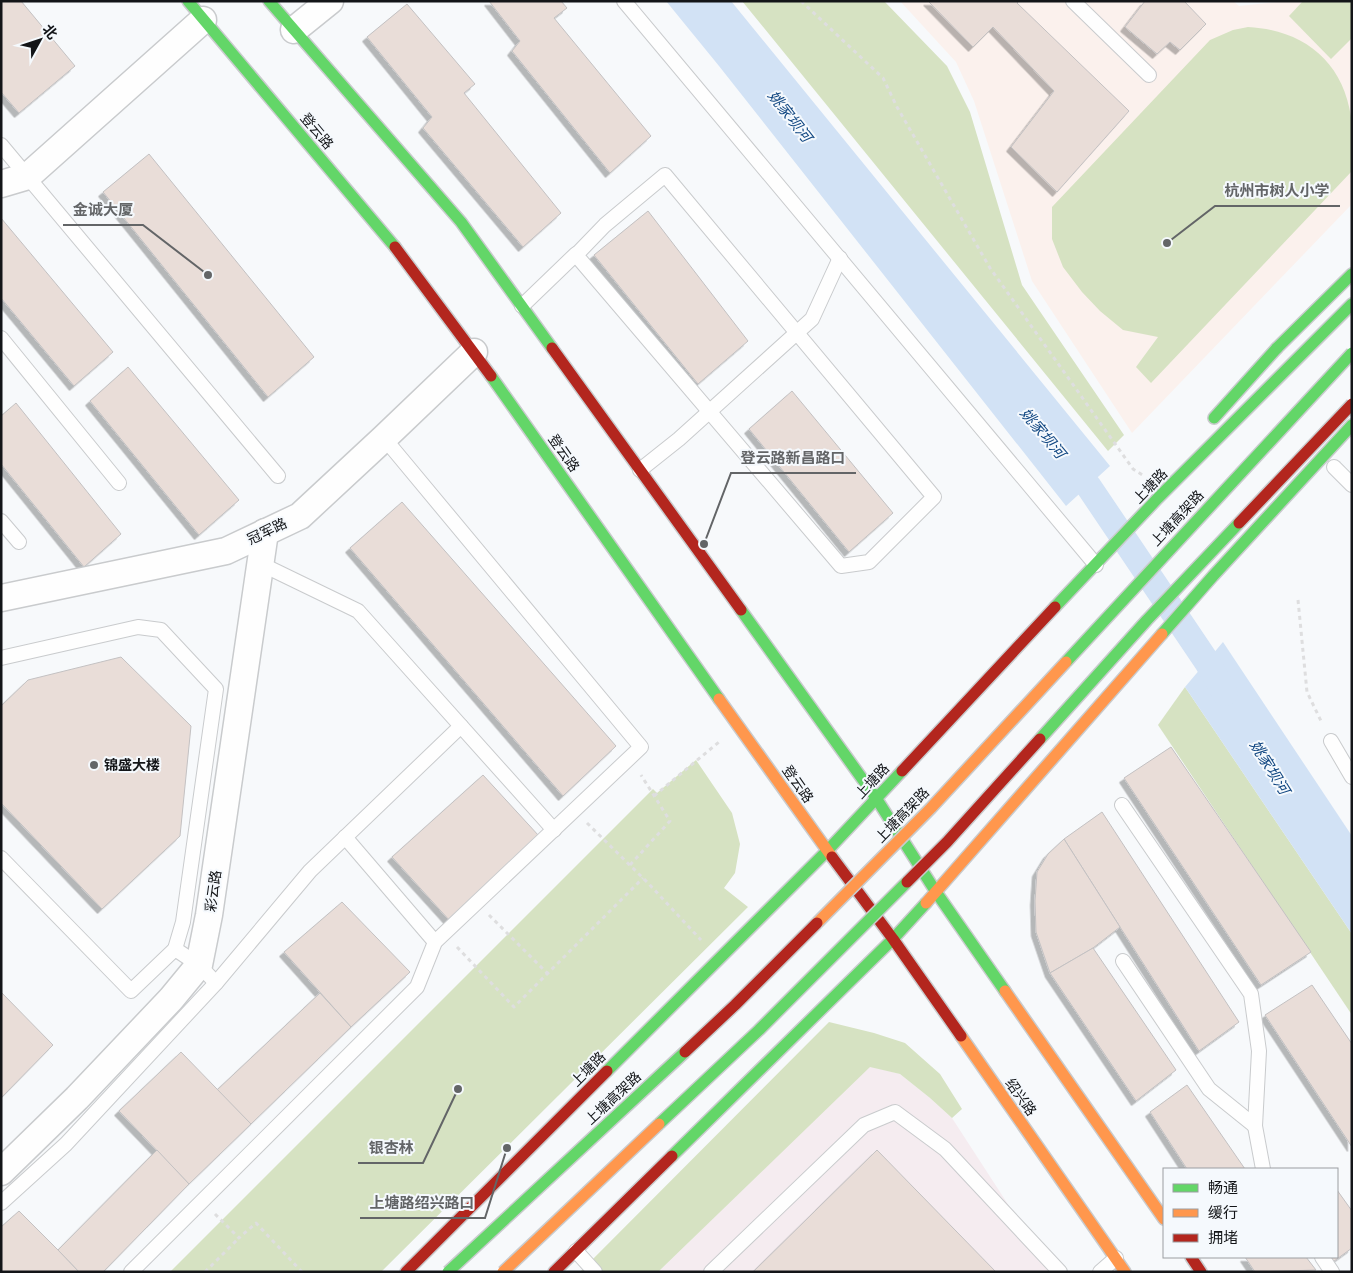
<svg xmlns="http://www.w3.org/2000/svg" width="1353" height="1273" font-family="Lora,'Noto Sans SC',serif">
<defs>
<filter id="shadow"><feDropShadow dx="-4.5" dy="4.5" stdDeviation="0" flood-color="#0004"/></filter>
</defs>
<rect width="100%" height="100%" fill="#f7f9fb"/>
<path fill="#f5ecf0" d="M870 1066 900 1074 930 1098 952 1118 1052 1272H658Z"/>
<path fill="#fbf1ed" d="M900 1H1233L1239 6 1285 1H1352V204L1132 433 1032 281 974 101 956 62Z"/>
<g fill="#d6e2c2">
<path d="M742 1H884L947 66 970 112 1022 285 1124 435 1108 451Z"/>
<path d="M1303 1H1352V38L1331 59 1289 16Z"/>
<path d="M1248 27C1303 30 1343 61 1351 117 1353 134 1352 153 1352 171L1151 383 1136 367 1158 337 1123 330 1100 311 1082 292 1063 267 1052 239V207L1210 40 1233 30Z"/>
<path d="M1185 687 1352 934V1015L1158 725Z"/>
<path d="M696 760 732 813 740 844 735 873 724 888 748 907 381 1272H170L653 789 657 793Z"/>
<path d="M829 1022 874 1033 905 1043 940 1074 962 1109 952 1118 930 1098 900 1074 870 1067 658 1272H580Z"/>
</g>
<g fill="#d2e2f5">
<path d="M666 1H731L1110 466 1066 506 719 66Z"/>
<path d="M1223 642 1352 836V934L1185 687Z"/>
</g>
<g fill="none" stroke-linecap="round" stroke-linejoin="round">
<path stroke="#d2e2f5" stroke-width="26" d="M1065 459 1089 487 1207 662 1225 693"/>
</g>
<g fill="#e9ddd8" stroke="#c3c1c2" filter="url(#shadow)">
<path d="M1 1H21L75 66 19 113 1 92Z"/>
<path d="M489 1H561L567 8 554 18 651 136 610 173 512 51 520 41Z"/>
<path d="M928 1H1019L1017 3 1129 111 1057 192 1011 147 1054 91 993 27 973 47Z"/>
<path d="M1145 1H1184L1206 24 1180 50 1170 42 1157 54 1125 27Z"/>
<path d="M407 4 475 84 464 93 561 213 523 247 423 128 432 117 367 37Z"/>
<path d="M149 154 314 357 268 397 103 192Z"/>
<path d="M648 211 748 341 698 384 594 255Z"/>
<path d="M1 218 113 352 74 386 1 298Z"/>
<path d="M128 367 239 500 199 535 90 401Z"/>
<path d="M792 391 893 513 849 552 749 429Z"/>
<path d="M16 403 121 534 84 567 1 464V416Z"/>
<path d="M402 502 616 746 563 796 350 548Z"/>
<path d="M121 657 191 726 180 836 102 909 1 803V706L28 680Z"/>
<path d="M1171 747 1311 952 1261 985 1124 778Z"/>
<path d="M483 775 539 836 450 921 392 857Z"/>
<path d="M1102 812 1239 1022 1199 1051 1064 839Z"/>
<path d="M1064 839 1120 927 1093 948 1050 973 1036 932 1035 901 1037 872 1048 854Z"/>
<path d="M342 902 410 972 351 1027 284 952Z"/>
<path d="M1093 948 1176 1070 1136 1101 1050 973Z"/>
<path d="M1312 985 1352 1044V1147L1265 1015Z"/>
<path d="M1 992 53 1045 1 1098Z"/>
<path d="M320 993 351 1027 251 1124 217 1090Z"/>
<path d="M181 1052 251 1124 189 1184 119 1111Z"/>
<path d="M1187 1085 1245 1169H1187L1150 1112Z"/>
<path d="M157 1150 189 1184 103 1272H79L58 1250Z"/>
<path d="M877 1150 996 1272H753Z"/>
<path d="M1337 1190 1352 1211V1248L1330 1264 1325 1257H1337Z"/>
<path d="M19 1211 58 1250 79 1272H1V1227Z"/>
<path d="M1245 1257H1306L1316 1270 1255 1272Z"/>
</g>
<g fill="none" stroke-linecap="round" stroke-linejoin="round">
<defs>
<g id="lane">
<path d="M624 1 1096 565"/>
<path d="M1073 1 1149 75"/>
<path d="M1 145 278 476"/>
<path d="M665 175 934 497 869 562 841 566 576 255 605 225Z"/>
<path d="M522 306 576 254"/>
<path d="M1 338 119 483"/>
<path d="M1334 467 1352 485"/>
<path d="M640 470 679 439 812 319 840 258"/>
<path d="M1 521 19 542"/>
<path d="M261 564 358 611 554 830"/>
<path d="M1 658 138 627 161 630 216 689 183 922 175 949"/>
<path d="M1331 741 1352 777"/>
<path d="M1122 805 1251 994 1259 1051 1255 1126 1263 1169"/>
<path d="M345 837 435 942"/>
<path d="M1 858 131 991 175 949 199 965 216 983"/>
<path d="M1123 961 1209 1089 1255 1126"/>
<path d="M1 1203 66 1144 216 983 310 871 461 726"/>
<path d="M576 1251 595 1272"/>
<path d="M1322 1257 1332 1272"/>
<path d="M131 1272 417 987 435 942 641 747 384 438"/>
<path d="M711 1272 864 1125 895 1112 945 1149 1060 1272"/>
<path d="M1100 1272 1116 1258"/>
</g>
<g id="street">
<path d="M294 30 330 1"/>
<path d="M1 184 28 176 203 20"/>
<path d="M1 598 226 551 300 516 384 438 474 352"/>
<path d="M1 1172 77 1098 171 999 199 965 209 915 265 532"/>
</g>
<g id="fast">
<path d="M188 1 395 247"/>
<path d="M269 1 461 222 552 348"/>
<path d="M1277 348 1352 274"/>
<path d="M491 376 719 699"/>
<path d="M1214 418 1277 348"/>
<path d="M1055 607 1158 498 1352 304"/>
<path d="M741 610 876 798 936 892 1005 991"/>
<path d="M1162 634 1213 576 1352 425"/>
<path d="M607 1071 827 851 902 771"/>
<path d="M672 1156 893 939 926 903"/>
</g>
<g id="slow">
<path d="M719 699 832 857"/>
<path d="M926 903 1162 634"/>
<path d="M1005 991 1164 1219"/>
<path d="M961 1036 1125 1272"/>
</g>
<g id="jam">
<path d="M395 247 491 376"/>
<path d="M552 348 741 610"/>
<path d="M902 771 1055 607"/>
<path d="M832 857 893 939 961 1036"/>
<path d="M1191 1257 1201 1272"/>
<path d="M406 1272 607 1071"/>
<path d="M554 1272 672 1156"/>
</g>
</defs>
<use href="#lane" stroke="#c9cbcd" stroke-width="16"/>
<use href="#street" stroke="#c9cbcd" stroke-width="29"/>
<use href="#fast" stroke="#c9cbcd" stroke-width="14"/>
<use href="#slow" stroke="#c9cbcd" stroke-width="14"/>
<use href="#jam" stroke="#c9cbcd" stroke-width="14"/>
<g stroke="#dededf" stroke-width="3" stroke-dasharray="4 4" stroke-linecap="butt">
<path d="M801 1 883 78 897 107 990 268 1133 469 1144 476"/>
<path d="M1298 600 1307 692 1322 723"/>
<path d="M654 796 719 742"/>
<path d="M587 823 648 883 701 940"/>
<path d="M630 865 670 821 641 775"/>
<path d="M489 915 547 973"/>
<path d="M457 947 514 1007 643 878"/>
<path d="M215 1214 239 1238 256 1223 302 1272"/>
<path d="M205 1272 239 1238"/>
</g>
<use href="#lane" stroke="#fefefe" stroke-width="14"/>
<use href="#street" stroke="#fefefe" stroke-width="26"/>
<use href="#fast" stroke="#63d668" stroke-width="11"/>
<use href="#slow" stroke="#ff974d" stroke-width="11"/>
<use href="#jam" stroke="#b3261e" stroke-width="11"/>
<defs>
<g id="fast-bridge">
<path d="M1066 662 1352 353"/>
<path d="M1040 739 1147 620 1239 523"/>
<path d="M659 1124 759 1030 907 882"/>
<path d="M448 1272 685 1052"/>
</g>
<g id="slow-bridge">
<path d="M817 923 931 808 1066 662"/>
<path d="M503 1272 659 1124"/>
</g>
<g id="jam-bridge">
<path d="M1239 523 1352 404"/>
<path d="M907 882 947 842 1040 739"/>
<path d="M685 1052 735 1005 817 923"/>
</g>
</defs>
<use href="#fast-bridge" stroke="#c9cbcd" stroke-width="14" stroke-linecap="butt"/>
<use href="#slow-bridge" stroke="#c9cbcd" stroke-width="14" stroke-linecap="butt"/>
<use href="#jam-bridge" stroke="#c9cbcd" stroke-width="14" stroke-linecap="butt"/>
<use href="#fast-bridge" stroke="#63d668" stroke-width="11"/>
<use href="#slow-bridge" stroke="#ff974d" stroke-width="11"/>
<use href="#jam-bridge" stroke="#b3261e" stroke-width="11"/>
</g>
<circle fill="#636567" stroke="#f5f9fd" stroke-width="2" cx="94" cy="765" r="5"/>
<g text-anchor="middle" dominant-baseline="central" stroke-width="4" stroke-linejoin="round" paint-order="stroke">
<g font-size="14" fill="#131518" stroke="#f5f9fd">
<text transform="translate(317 131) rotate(50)">登云路</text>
<text transform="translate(564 453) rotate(55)">登云路</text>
<text transform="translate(1150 486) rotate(-46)">上塘路</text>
<text transform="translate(1177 518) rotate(-47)">上塘高架路</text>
<text transform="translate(267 531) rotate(-26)">冠军路</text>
<text transform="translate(872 781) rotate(-47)">上塘路</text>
<text transform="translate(798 784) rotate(55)">登云路</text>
<text transform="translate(902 815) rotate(-46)">上塘高架路</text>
<text transform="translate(213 891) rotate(-82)">彩云路</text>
<text transform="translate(588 1069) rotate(-45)">上塘路</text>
<text transform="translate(1021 1097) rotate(55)">绍兴路</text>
<text transform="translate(613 1098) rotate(-43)">上塘高架路</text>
</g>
<g font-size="14" font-weight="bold" fill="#131518" stroke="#f5f9fd" text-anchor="start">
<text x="104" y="765">锦盛大楼</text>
</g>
<g font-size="15" font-style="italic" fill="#114782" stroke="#f5f9fd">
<text transform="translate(790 116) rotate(52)">姚家坝河</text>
<text transform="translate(1043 433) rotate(50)">姚家坝河</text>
<text transform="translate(1270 767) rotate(58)">姚家坝河</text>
</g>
</g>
<path fill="none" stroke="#636567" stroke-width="2" d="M1167 243L1215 206H1340M208 275L143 225H63M704 544L731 473H856M458 1089L423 1163H358M507 1148L485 1218H360"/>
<g fill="#636567" stroke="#f5f9fd" stroke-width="2">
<circle cx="1167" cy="243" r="5"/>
<circle cx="208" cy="275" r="5"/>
<circle cx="704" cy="544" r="5"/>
<circle cx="458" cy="1089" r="5"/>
<circle cx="507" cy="1148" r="5"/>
</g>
<g font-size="15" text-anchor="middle" font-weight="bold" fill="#636567" stroke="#f5f9fd" stroke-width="4" stroke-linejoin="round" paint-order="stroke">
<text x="1277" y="196">杭州市树人小学</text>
<text x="103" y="215">金诚大厦</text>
<text x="793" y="463">登云路新昌路口</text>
<text x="391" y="1153">银杏林</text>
<text x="422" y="1208">上塘路绍兴路口</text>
</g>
<rect width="1353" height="1273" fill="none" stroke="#131518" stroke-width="5"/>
<rect x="1163" y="1168" width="175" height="90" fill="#f5f9fd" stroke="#9b9ea1"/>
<rect x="1173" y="1184" width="25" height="8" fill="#63d668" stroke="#9b9ea1"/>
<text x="1208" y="1193" font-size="15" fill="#131518">畅通</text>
<rect x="1173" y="1209" width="25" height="8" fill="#ff974d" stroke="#9b9ea1"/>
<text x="1208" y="1218" font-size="15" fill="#131518">缓行</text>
<rect x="1173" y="1234" width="25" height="8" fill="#b3261e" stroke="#9b9ea1"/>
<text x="1208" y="1243" font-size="15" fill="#131518">拥堵</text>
<g transform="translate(40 40) rotate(50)" stroke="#f5f9fd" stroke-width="4" paint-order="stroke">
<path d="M0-4L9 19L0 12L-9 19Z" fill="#131518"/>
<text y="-8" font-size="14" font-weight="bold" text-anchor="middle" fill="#131518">北</text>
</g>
</svg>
